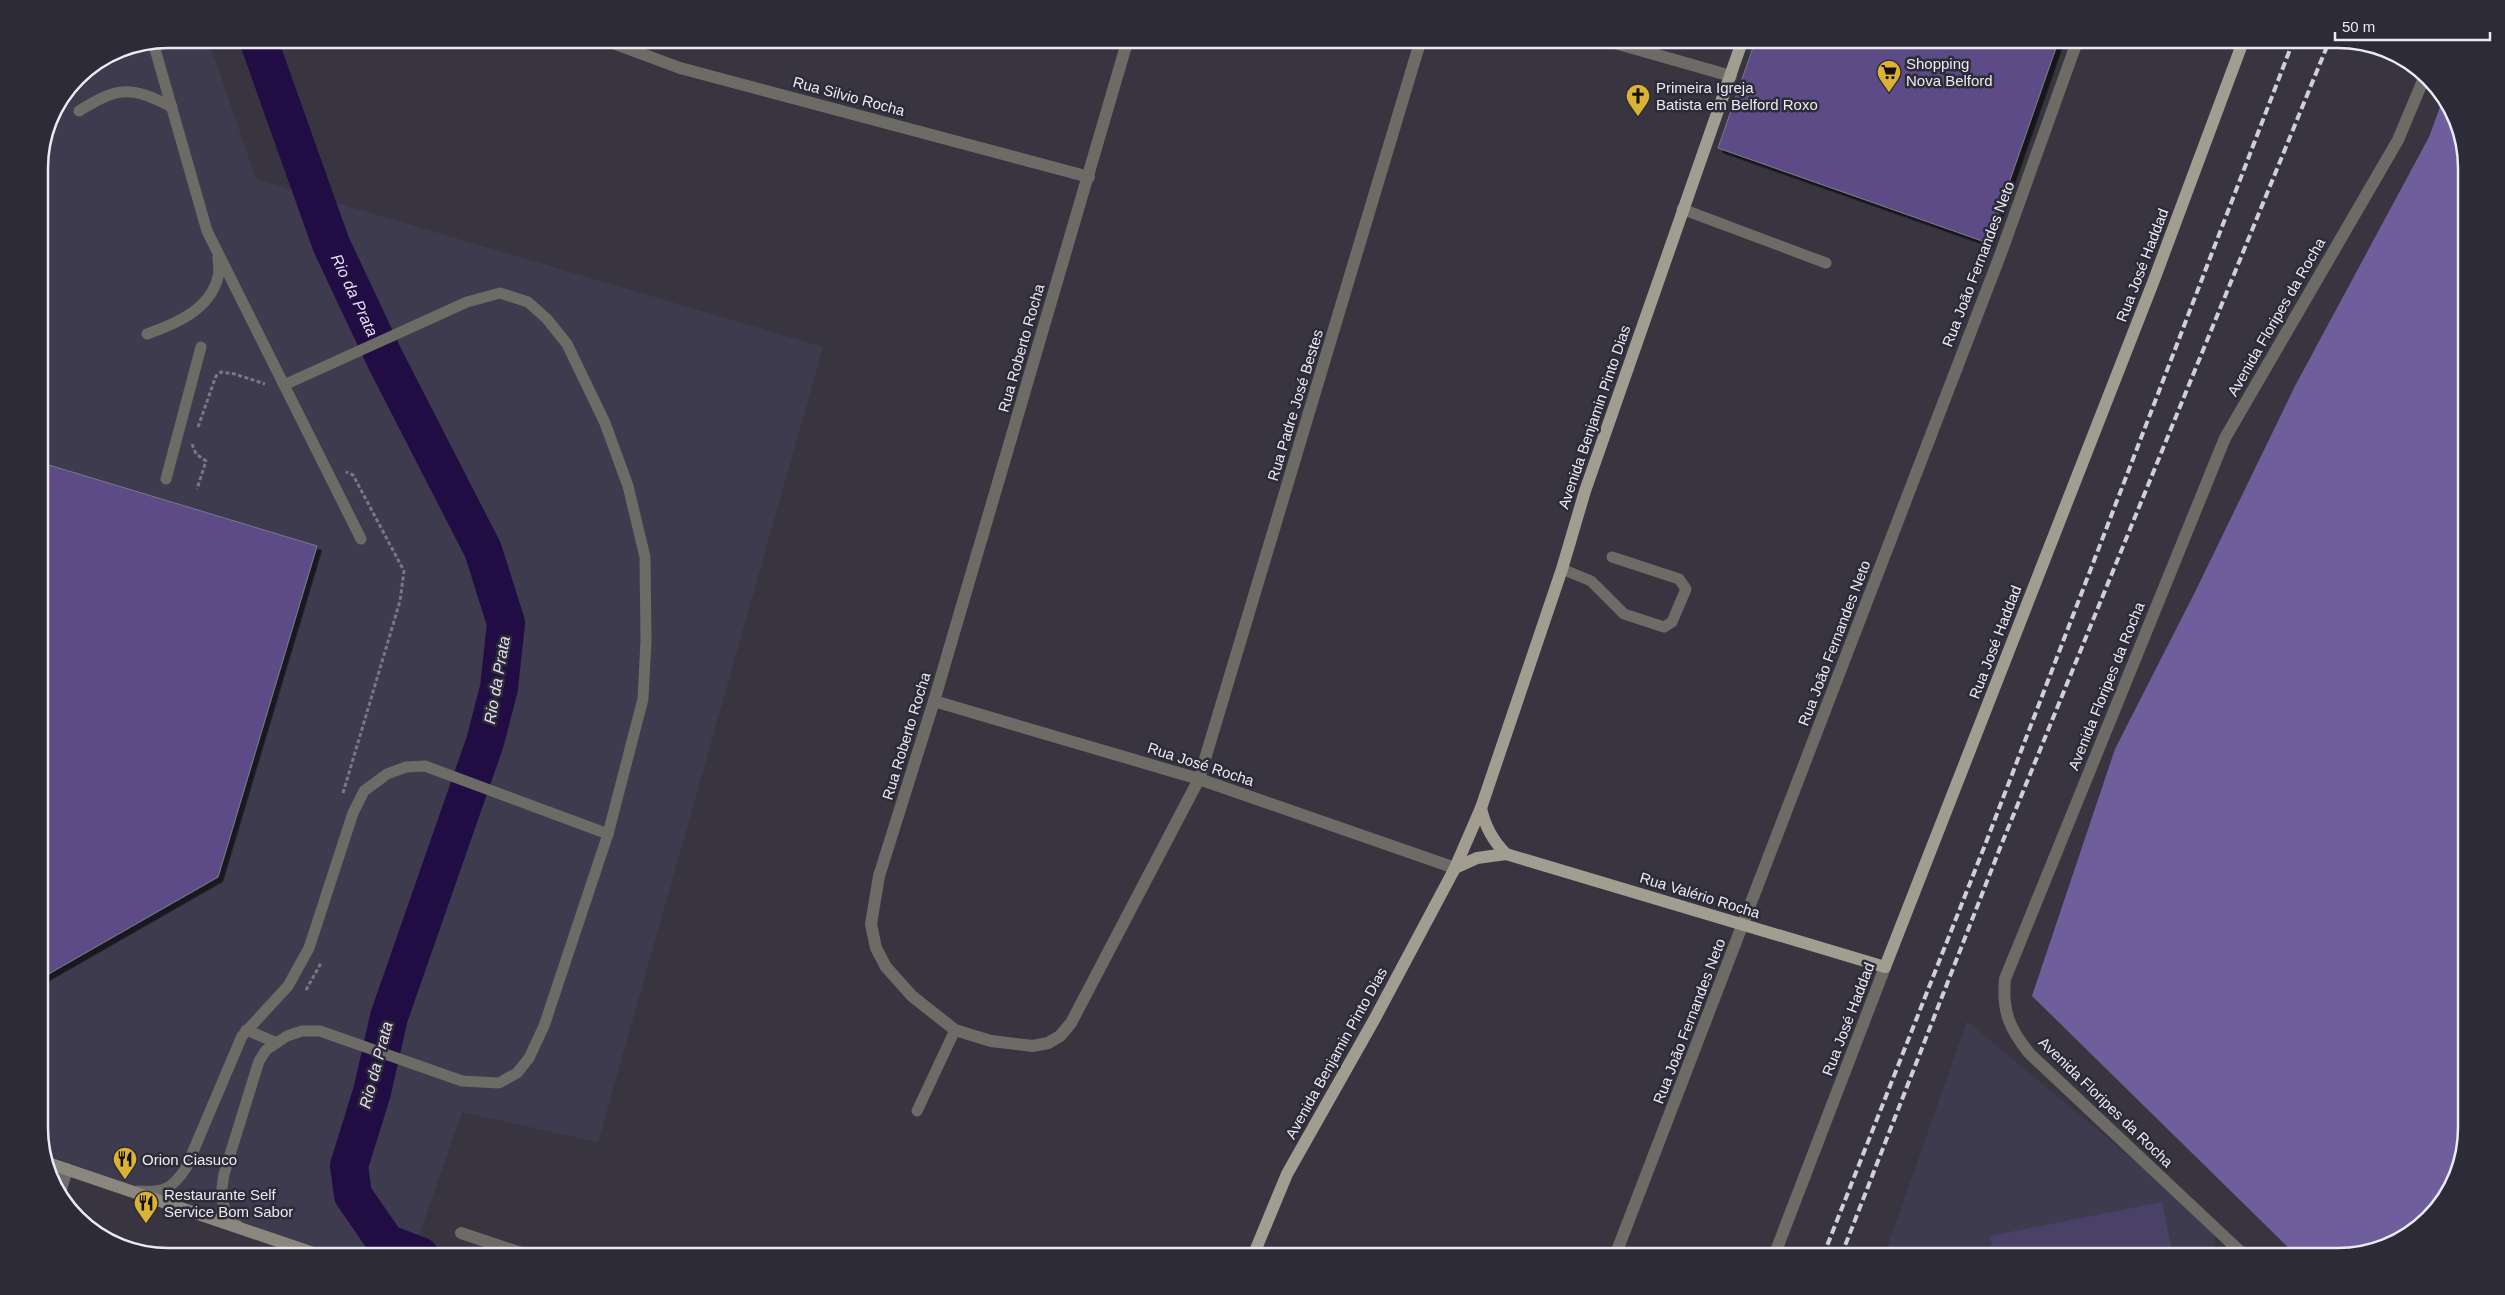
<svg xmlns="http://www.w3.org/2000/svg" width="2505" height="1295" font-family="Arial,sans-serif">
<defs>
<filter id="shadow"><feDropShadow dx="4.5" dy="4.5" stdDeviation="0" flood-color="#0009"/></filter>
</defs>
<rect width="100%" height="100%" fill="#383541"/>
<g fill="#3f3b4e">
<path d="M168 39H208L256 179 823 347 598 1142 462 1112 412 1256H320L45 1154 39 1136V159L52 111 77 76 118 48Z"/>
<path d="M1967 1021 2215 1228 2214 1256H1884Z"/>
</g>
<path fill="#4a4167" d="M2162 1202 2173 1256H1994L1990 1236Z"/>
<path fill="#6e5e9b" d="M2444 96 2466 159V1127L2453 1185 2402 1239 2338 1256H2297L2032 996 2115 749 2196 590 2295 386 2429 137Z"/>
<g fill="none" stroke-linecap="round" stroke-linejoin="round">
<path stroke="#210d43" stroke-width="38" id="s1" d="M258 39 331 244 386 361 483 550 506 623 499 688 485 742 389 1017 372 1092 349 1166 353 1195 386 1243 420 1256"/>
</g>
<g fill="#5b4b87" stroke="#7c7987" filter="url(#shadow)">
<path d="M1756 39H2059L1988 243 1718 148Z"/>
<path d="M56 105 39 160 52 111Z"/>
<path d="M39 462 317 546 218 877 45 976 39 993Z"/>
</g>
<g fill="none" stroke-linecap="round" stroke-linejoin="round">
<g stroke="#7a7782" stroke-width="3" stroke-dasharray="4 2.5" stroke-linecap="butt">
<path d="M198 427 216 376 221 372 235 374 265 384"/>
<path d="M192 444 196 454 206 461 197 489"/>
<path d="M343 793 400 601 404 571 353 475 346 472"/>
<path d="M306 990 321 963"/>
</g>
<g stroke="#6d6b65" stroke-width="11">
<path d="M153 42 207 231 361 539"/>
<path d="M79 111C119 86 131 86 172 107"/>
<path d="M1682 209 1826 263"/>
<path d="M147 334C175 324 210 310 218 277 220 271 218 263 218 257"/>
<path d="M166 479 201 347"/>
<path d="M1562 569 1591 581 1624 614 1664 627 1672 622 1686 589 1679 579 1612 557"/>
<path d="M246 1030 275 1042"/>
<path d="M917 1111 955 1030"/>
<path d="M138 1191C163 1193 172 1189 186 1168L242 1036 288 986 309 948 353 813 364 791 387 774 406 767 425 766 608 834"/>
<path d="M240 1228 226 1214 221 1195 224 1174 259 1061 266 1050 287 1036 302 1031H320L462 1081 499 1083 517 1073 529 1058 544 1026 608 834 643 699 646 641 645 557 628 486 605 423 567 344 547 319 528 302 500 293 467 302 284 385"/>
</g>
<g stroke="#6d6b65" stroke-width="12">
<path d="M602 39 680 68 1089 177"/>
<path d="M1128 39 934 701 879 876 871 924 876 948 886 967 912 996 955 1030 991 1041 1033 1046 1048 1043 1060 1036 1071 1023 1199 779 1421 39"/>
<path d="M1601 39 1731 76"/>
<path d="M934 701 1199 779 1455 868"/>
<path d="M59 1196 67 1169"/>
<path d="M461 1233 530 1256"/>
<path d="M1615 1256 2001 253 2078 39"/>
<path d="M1774 1256 1885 967"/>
</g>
<path stroke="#6d6b65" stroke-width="12" d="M2245 1256 2029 1053C2009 1028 2002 1011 2005 979L2225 438 2398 140 2424 78"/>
<path stroke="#8b877e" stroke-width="12" d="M48 1163 322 1256"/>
<g stroke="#a29d91" stroke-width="12">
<path d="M1481 808C1485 827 1493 841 1506 854"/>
<path d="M1455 868 1477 858 1506 854 1885 967 2154 280 2244 39"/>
<path d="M1253 1256 1287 1174 1374 1020 1455 868 1481 808 1562 569 1585 491 1743 39"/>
</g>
<g stroke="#d0cfd7" stroke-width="4" stroke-dasharray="8 4" stroke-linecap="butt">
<path d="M1823 1256 1985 845 2294 39"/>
<path d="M1841 1256 2000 848 2330 39"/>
</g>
</g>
<defs>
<symbol id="supermarket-pin" viewBox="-11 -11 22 30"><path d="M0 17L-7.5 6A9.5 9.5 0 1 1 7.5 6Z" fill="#dbb233" stroke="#2d2b37"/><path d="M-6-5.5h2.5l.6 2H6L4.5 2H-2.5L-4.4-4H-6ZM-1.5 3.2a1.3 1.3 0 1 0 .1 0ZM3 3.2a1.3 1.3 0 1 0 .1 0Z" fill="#111"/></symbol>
<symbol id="church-pin" viewBox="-11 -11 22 30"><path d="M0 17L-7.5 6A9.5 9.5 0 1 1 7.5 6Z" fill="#dbb233" stroke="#2d2b37"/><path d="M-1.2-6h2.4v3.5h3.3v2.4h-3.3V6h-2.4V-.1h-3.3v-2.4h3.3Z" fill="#111"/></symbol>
<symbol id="restaurant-pin" viewBox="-11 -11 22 30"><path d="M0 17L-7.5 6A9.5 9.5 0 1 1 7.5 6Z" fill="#dbb233" stroke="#2d2b37"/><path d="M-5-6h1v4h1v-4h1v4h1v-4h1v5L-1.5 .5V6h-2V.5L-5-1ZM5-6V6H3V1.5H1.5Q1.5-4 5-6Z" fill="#111"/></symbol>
</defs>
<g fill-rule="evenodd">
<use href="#supermarket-pin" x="1875" y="58" width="28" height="38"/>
<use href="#church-pin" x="1624" y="82" width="28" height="38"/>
<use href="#restaurant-pin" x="111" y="1145" width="28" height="38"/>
<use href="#restaurant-pin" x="132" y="1189" width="28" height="38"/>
</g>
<g text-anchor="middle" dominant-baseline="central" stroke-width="5" stroke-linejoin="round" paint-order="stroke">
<g font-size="15" fill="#ebeaf2" stroke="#2d2b37" text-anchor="start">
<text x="1906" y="63">Shopping<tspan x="1906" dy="17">Nova Belford</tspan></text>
<text x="1656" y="87">Primeira Igreja<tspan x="1656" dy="17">Batista em Belford Roxo</tspan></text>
<text x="142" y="1159">Orion Ciasuco</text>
<text x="164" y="1194">Restaurante Self<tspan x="164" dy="17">Service Bom Sabor</tspan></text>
</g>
<g font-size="15" fill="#ebeaf2" stroke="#2d2b37">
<text transform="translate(849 96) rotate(15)">Rua Silvio Rocha</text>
<text transform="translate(1978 264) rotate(-69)">Rua João Fernandes Neto</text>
<text transform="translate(2142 265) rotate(-69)">Rua José Haddad</text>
<text transform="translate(2276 317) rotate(-60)">Avenida Floripes da Rocha</text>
<text transform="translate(1021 348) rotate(-74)">Rua Roberto Rocha</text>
<text transform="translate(1295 405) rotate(-73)">Rua Padre José Bestes</text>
<text transform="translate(1594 417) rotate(-71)">Avenida Benjamin Pinto Dias</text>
<text transform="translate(1995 642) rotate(-69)">Rua José Haddad</text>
<text transform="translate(1834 643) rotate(-69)">Rua João Fernandes Neto</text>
<text transform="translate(2106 686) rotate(-68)">Avenida Floripes da Rocha</text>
<text transform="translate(906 736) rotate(-73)">Rua Roberto Rocha</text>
<text transform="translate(1201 764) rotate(18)">Rua José Rocha</text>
<text transform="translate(1700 895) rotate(17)">Rua Valério Rocha</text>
<text transform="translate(1848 1019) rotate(-69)">Rua José Haddad</text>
<text transform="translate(1689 1021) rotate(-69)">Rua João Fernandes Neto</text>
<text transform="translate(1336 1053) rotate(-61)">Avenida Benjamin Pinto Dias</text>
<text transform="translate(2106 1102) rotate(44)">Avenida Floripes da Rocha</text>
</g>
<g font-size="16" font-style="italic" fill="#e3dff1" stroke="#2d2b37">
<text stroke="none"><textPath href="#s1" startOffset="274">Rio da Prata</textPath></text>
<text transform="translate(497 680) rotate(-80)">Rio da Prata</text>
<text transform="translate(376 1065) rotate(-75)">Rio da Prata</text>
</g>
</g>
<path d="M0 0H2505V1295H0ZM168 48H2338A120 120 0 0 1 2458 168V1128A120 120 0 0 1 2338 1248H168A120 120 0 0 1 48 1128V168A120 120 0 0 1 168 48Z" fill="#2d2b37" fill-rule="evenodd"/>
<path fill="none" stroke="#ebeaf2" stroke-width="2.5" d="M168 48H2338A120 120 0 0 1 2458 168V1128A120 120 0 0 1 2338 1248H168A120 120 0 0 1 48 1128V168A120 120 0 0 1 168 48Z"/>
<path d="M2335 32v8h155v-8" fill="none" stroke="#ebeaf2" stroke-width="2.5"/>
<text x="2342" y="32" font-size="15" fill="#ebeaf2" stroke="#2d2b37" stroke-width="4" paint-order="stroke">50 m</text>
</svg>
